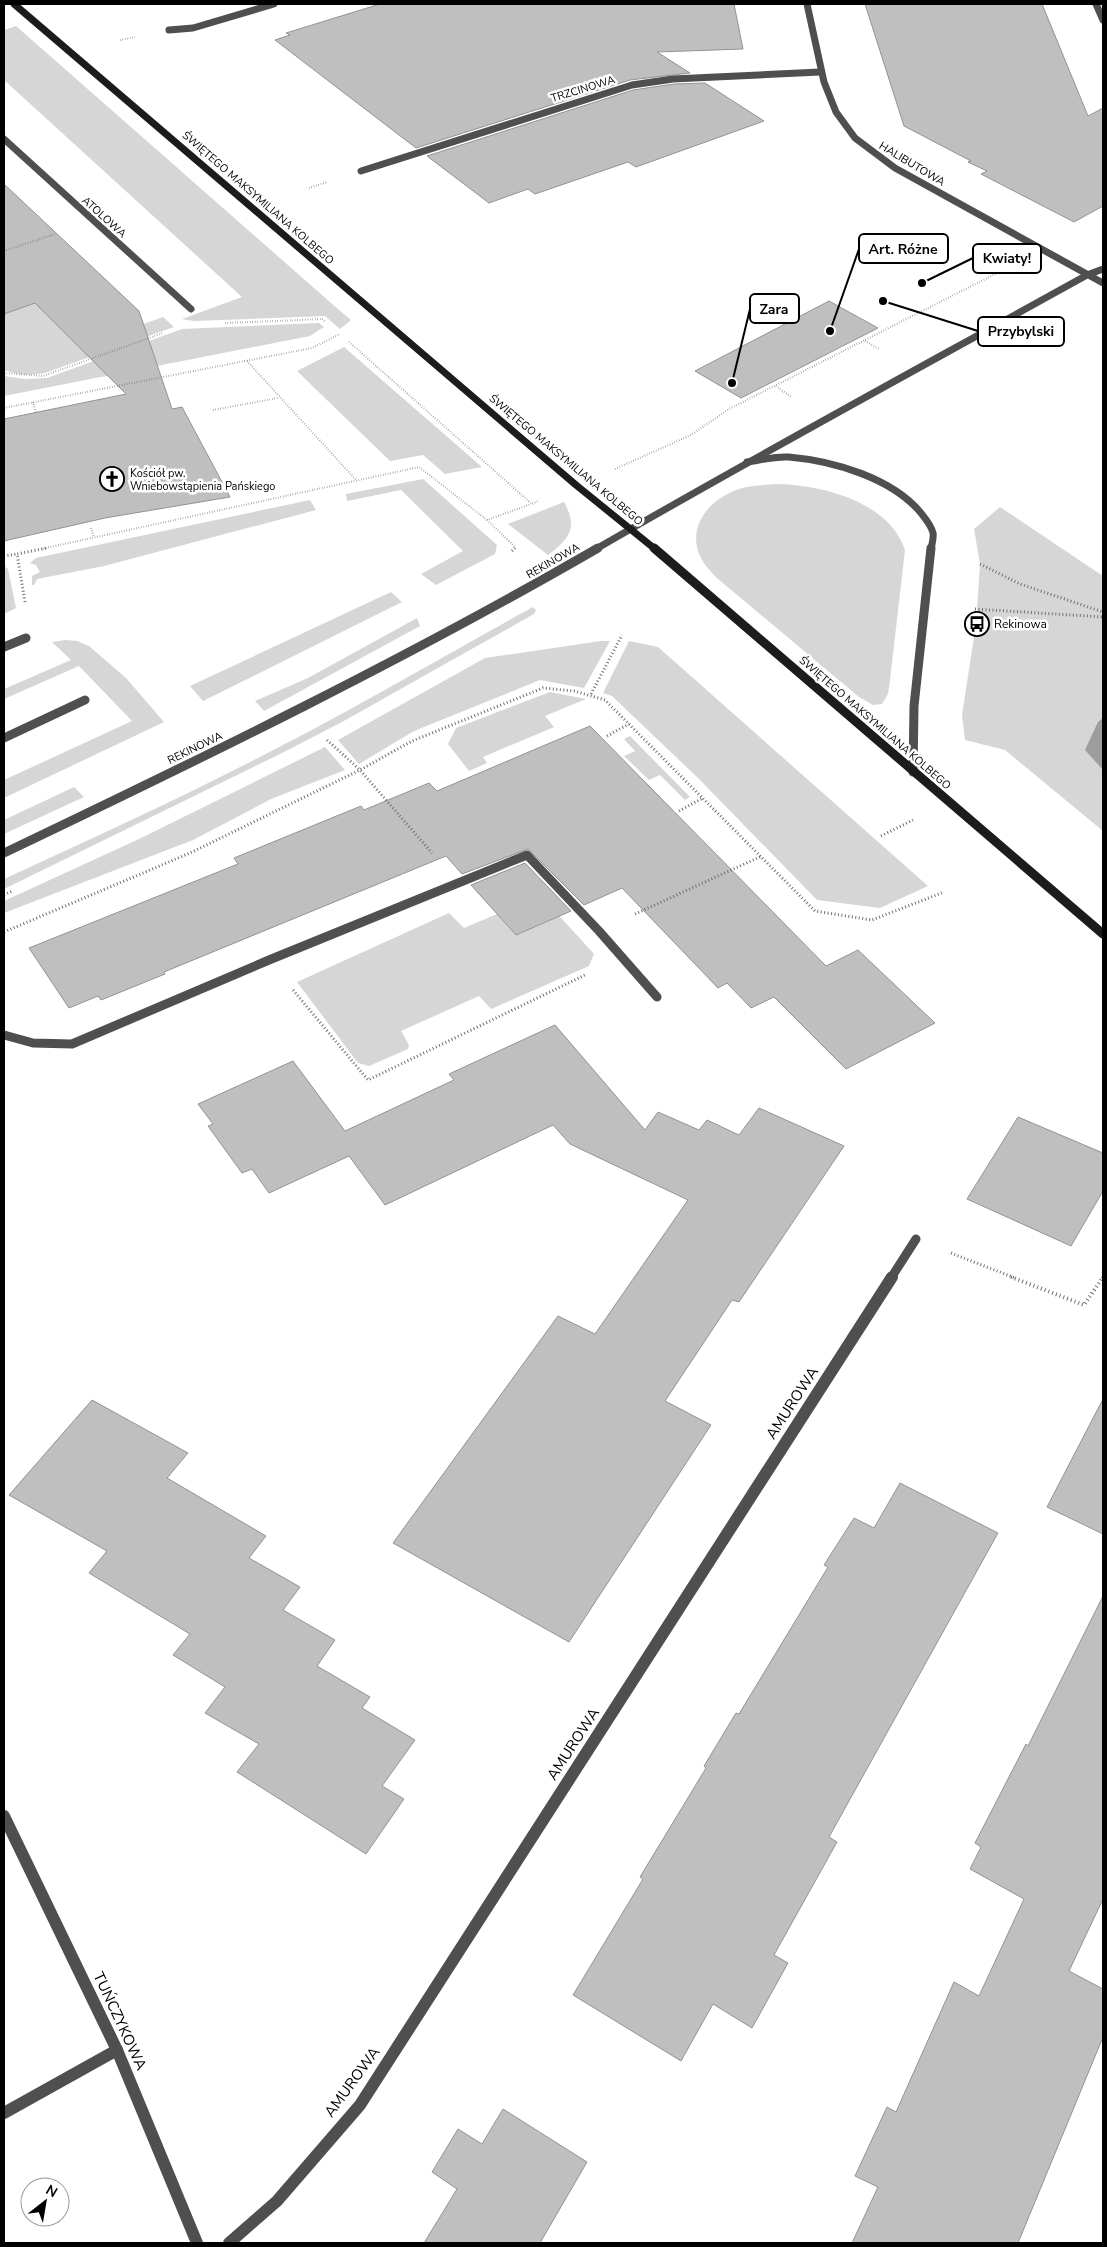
<svg xmlns="http://www.w3.org/2000/svg" width="1107" height="2247" font-family="'Nunito Sans',sans-serif">
<rect width="100%" height="100%" fill="#fff"/>
<g fill="#d6d6d6">
<path d="M16 26 339 310 351 320 340 329 325 316 194 321 182 319 242 297 4 80V30Z"/>
<path d="M4 297 43 300 55 323 65 333 74 331 88 344 163 317 174 327 45 373C32 376 16 375 4 370Z"/>
<path d="M319 323 324 327 310 336 4 396V376L25 379 47 378 182 329Z"/>
<path d="M344 347 482 467 445 474 423 455 390 461 297 371Z"/>
<path d="M423 479 497 545 495 554 436 585 421 574 463 551 401 490 347 501 346 494Z"/>
<path d="M777 484C821 485 889 501 905 550L890 680 888 694 882 704 873 705 859 697 718 579C712 573 705 566 701 558 685 526 711 497 742 488 753 485 765 485 777 484Z"/>
<path d="M310 500 316 510 104 566 37 579 34 585H32V576L40 572 36 565 30 563 36 558Z"/>
<path d="M564 502C578 527 570 539 548 555L508 524Z"/>
<path d="M1000 507 1103 576V831L1005 750 965 740 962 715 976 624 980 564 974 529Z"/>
<path d="M4 566 8 569 16 608 4 614Z"/>
<path d="M391 592 402 602 203 701 190 686Z"/>
<path d="M533 607 536 610 534 614 342 722 282 753 4 889V879C97 836 190 794 281 746 366 702 449 653 533 607Z"/>
<path d="M417 618 420 626 264 711 255 701 308 678Z"/>
<path d="M66 640 77 641 89 646 126 678 164 722 4 798V780L132 721 79 666 4 699V689L71 660 52 642Z"/>
<path d="M601 641H610L584 688 540 680 414 731 359 764 338 740 485 658Z"/>
<path d="M629 641 658 647 928 886 880 908 817 900 699 779 612 696 603 693Z"/>
<path d="M550 692 586 699 545 716 554 727 483 757 487 763 469 771 448 744 456 728Z"/>
<path d="M630 736 690 797 685 800 660 775 649 780 624 756 635 751 624 739Z"/>
<path d="M325 747 345 770 271 799 193 840 4 913V901L139 839Z"/>
<path d="M74 787 84 797 4 834V820Z"/>
<path d="M533 887 594 954 589 966 491 1009 479 996 401 1031 409 1045 408 1049 369 1066 358 1063 297 982 449 913 464 928 497 914 516 935 551 920Z"/>
</g>
<path fill="#9d9d9d" d="M1103 718V770L1085 750 1098 722Z"/>
<g fill="#bfbfbf" stroke="#939393">
<path d="M380 4H734L743 49 657 52 690 73 630 80 416 148 275 40 290 35 286 33Z"/>
<path d="M865 4H1042L1088 116 1103 108V206L1074 222 981 174 987 171 968 162 971 161 904 126Z"/>
<path d="M705 83 764 121 636 167 628 162 535 194 528 189 489 203 427 156 633 90 674 84Z"/>
<path d="M4 184 139 311 172 409 182 407 230 497 105 518 4 541V419L126 394 35 303 4 314Z"/>
<path d="M829 301 878 328 741 398 695 371Z"/>
<path d="M590 726 826 966 858 950 935 1023 846 1069 774 997 751 1008 727 983 718 988 622 888 584 905 528 849 462 874 446 856 164 972 165 974 101 1000 98 996 69 1008 29 948 238 864 234 858 361 806 364 810 429 783 437 791Z"/>
<path d="M525 863 571 911 516 935 471 885Z"/>
<path d="M555 1025 645 1130 658 1112 699 1130 707 1120 739 1135 759 1108 844 1146 739 1302 732 1300 665 1401 711 1425 569 1642 393 1543 558 1316 595 1334 688 1200 570 1144 553 1125 385 1205 349 1156 269 1193 252 1169 242 1173 208 1126 213 1124 198 1104 293 1061 345 1131 454 1080 449 1074Z"/>
<path d="M1018 1117 1103 1153V1191L1071 1246 967 1199Z"/>
<path d="M1103 1399V1534L1047 1507Z"/>
<path d="M92 1400 188 1453 167 1478 266 1536 249 1558 300 1587 283 1610 335 1640 317 1666 370 1697 362 1708 415 1740 382 1786 404 1799 366 1854 237 1772 259 1744 205 1713 225 1687 173 1655 190 1634 89 1573 107 1551 9 1495Z"/>
<path d="M900 1483 998 1533 829 1837 837 1842 774 1955 788 1963 752 2028 713 2004 681 2061 573 1995 643 1879 640 1877 706 1768 704 1766 736 1713 739 1714 828 1567 824 1565 854 1518 874 1528Z"/>
<path d="M1103 1596V1899L1069 1971 1103 1989V2037L1018 2243H852L878 2187 855 2176 887 2107 896 2112 954 1982 979 1996 1024 1899 970 1869 981 1847 975 1843 1026 1744 1028 1746Z"/>
<path d="M503 2109 587 2162 540 2243H424L457 2189 432 2172 458 2129 482 2144Z"/>
</g>
<g fill="none" stroke-linecap="round" stroke-linejoin="round">
<g stroke="#717171" stroke-width="2" stroke-dasharray="0.5 2" stroke-linecap="butt">
<path d="M120 40 135 37"/>
<path d="M309 188 327 182"/>
<path d="M4 251 55 234"/>
<path d="M225 323 323 319 325 322"/>
<path d="M865 341 879 349"/>
<path d="M349 342 532 504 538 501"/>
<path d="M247 361 356 480"/>
<path d="M4 373 43 376 163 333"/>
<path d="M776 386 791 397"/>
<path d="M33 402 36 413"/>
<path d="M4 408 312 348 340 334"/>
<path d="M213 410 278 398"/>
<path d="M615 469 691 435 729 409 1003 270"/>
<path d="M487 520 515 547 514 549"/>
<path d="M91 528 94 537"/>
<path d="M41 549 419 467 487 520 531 504"/>
</g>
<g stroke="#717171" stroke-width="3" stroke-dasharray="1 2.5" stroke-linecap="butt">
<path d="M512 551 515 548"/>
<path d="M4 556 17 554"/>
<path d="M980 564 1020 584 1103 612"/>
<path d="M25 602 17 554 47 548"/>
<path d="M975 609 1103 617"/>
<path d="M591 694 622 635"/>
<path d="M607 736 629 724"/>
<path d="M327 740 360 770 432 853"/>
<path d="M679 811 703 798"/>
<path d="M881 836 913 820"/>
<path d="M4 895 12 891"/>
<path d="M635 914 762 856"/>
<path d="M4 932 190 853 360 770 412 741 543 688 574 691 605 700 815 911 872 920 944 892"/>
<path d="M293 990 368 1080 587 974"/>
<path d="M951 1253 1015 1278"/>
<path d="M1102 1278 1103 1276"/>
</g>
<path stroke="#717171" stroke-width="4" stroke-dasharray="1 3" stroke-linecap="butt" d="M1011 1277 1084 1305 1103 1277"/>
<g stroke="#4f4f4f" stroke-width="7">
<path d="M4 139 191 309"/>
<path d="M747 462C761 460 775 456 789 457 834 461 892 478 921 513 925 518 932 527 933 533 934 538 932 544 931 549"/>
</g>
<g stroke="#4f4f4f" stroke-width="9">
<path d="M4 647 26 638"/>
<path d="M4 738 85 700"/>
<path d="M913 772 914 706 931 548"/>
<path d="M4 1035 33 1043 72 1044 269 960 527 855 599 931 657 997"/>
</g>
<g stroke="#4f4f4f" stroke-width="7">
<path d="M807 4 824 82 836 112 855 138 895 168 1103 283"/>
<path d="M1096 4 1103 20"/>
<path d="M169 30 193 28 274 4"/>
<path d="M361 171 632 85 673 79 820 72"/>
<path d="M596 549C758 455 923 366 1087 275L1103 269"/>
</g>
<g stroke="#4f4f4f" stroke-width="9">
<path d="M4 853C205 757 406 659 598 548"/>
<path d="M891 1278 916 1239"/>
</g>
<g stroke="#4f4f4f" stroke-width="12">
<path d="M4 1816 117 2050 197 2243"/>
<path d="M4 2113 117 2050"/>
<path d="M229 2243 277 2201 360 2105 892 1277"/>
</g>
<path stroke="#1c1c1c" stroke-width="7" d="M14 4 576 485 655 549"/>
<path stroke="#1c1c1c" stroke-width="9" d="M654 548 1103 934"/>
</g>
<defs>
<symbol id="church-ring" viewBox="-11 -11 22 22"><circle r="9.5" fill="#fff" stroke="#000" stroke-width="1.5"/><path d="M-1.2-6h2.4v3.5h3.3v2.4h-3.3V6h-2.4V-.1h-3.3v-2.4h3.3Z" fill="#000"/></symbol>
<symbol id="bus-ring" viewBox="-11 -11 22 22"><circle r="9.5" fill="#fff" stroke="#000" stroke-width="1.5"/><path d="M-5-6H5V4H4V6H2V4H-2V6H-4V4H-5ZM-3.5-4V0h7V-4ZM-3.5 1.2v1.5H-2V1.2ZM2 1.2v1.5H3.5V1.2Z" fill="#000"/></symbol>
</defs>
<g fill-rule="evenodd">
<use href="#church-ring" x="98" y="465" width="28" height="28"/>
<use href="#bus-ring" x="963" y="610" width="28" height="28"/>
</g>
<g text-anchor="middle" dominant-baseline="central" stroke-width="5" stroke-linejoin="round" paint-order="stroke">
<g font-size="11" fill="#000" stroke="#fff">
<text transform="translate(583 89) rotate(-17)">TRZCINOWA</text>
<text transform="translate(912 164) rotate(31)">HALIBUTOWA</text>
<text transform="translate(258 198) rotate(41)">ŚWIĘTEGO MAKSYMILIANA KOLBEGO</text>
<text transform="translate(104 217) rotate(42)">ATOLOWA</text>
<text transform="translate(566 460) rotate(40)">ŚWIĘTEGO MAKSYMILIANA KOLBEGO</text>
<text transform="translate(553 561) rotate(-30)">REKINOWA</text>
<text transform="translate(875 723) rotate(41)">ŚWIĘTEGO MAKSYMILIANA KOLBEGO</text>
<text transform="translate(195 748) rotate(-26)">REKINOWA</text>
</g>
<g font-size="11" fill="#000" stroke="#fff" text-anchor="start">
<text x="130" y="473">Kościół pw.<tspan x="130" dy="13">Wniebowstąpienia Pańskiego</tspan></text>
</g>
<g font-size="12" fill="#000" stroke="#fff" text-anchor="start">
<text x="994" y="624">Rekinowa</text>
</g>
<g font-size="15" fill="#000" stroke="#fff">
<text transform="translate(792 1403) rotate(-57)">AMUROWA</text>
<text transform="translate(573 1744) rotate(-57)">AMUROWA</text>
<text transform="translate(120 2021) rotate(65)">TUŃCZYKOWA</text>
<text transform="translate(352 2082) rotate(-54)">AMUROWA</text>
</g>
</g>
<path fill="none" stroke="#000" stroke-width="2" d="M830 331L859 249M922 283L973 258M732 383L750 309M883 301L978 331"/>
<g fill="#000" stroke="#fff" stroke-width="2">
<circle cx="830" cy="331" r="5"/>
<circle cx="922" cy="283" r="5"/>
<circle cx="732" cy="383" r="5"/>
<circle cx="883" cy="301" r="5"/>
</g>
<g fill="#fff" stroke="#000" stroke-width="2">
<rect x="859" y="234" width="89" height="29" rx="5"/>
<rect x="973" y="244" width="68" height="29" rx="5"/>
<rect x="750" y="294" width="49" height="29" rx="5"/>
<rect x="978" y="317" width="86" height="29" rx="5"/>
</g>
<g font-size="14" text-anchor="middle" font-weight="bold" fill="#000">
<text x="903" y="254">Art. Różne</text>
<text x="1007" y="263">Kwiaty!</text>
<text x="774" y="314">Zara</text>
<text x="1021" y="336">Przybylski</text>
</g>
<rect width="1107" height="2247" fill="none" stroke="#000000" stroke-width="10"/>
<g transform="translate(45 2202) rotate(31)"><circle r="24" fill="#ffffff" stroke="#999999"/>
<path d="M0-4L9 19L0 12L-9 19Z" fill="#000000"/>
<text y="-8" font-size="14" font-weight="bold" text-anchor="middle" fill="#000000">N</text>
</g>
</svg>
